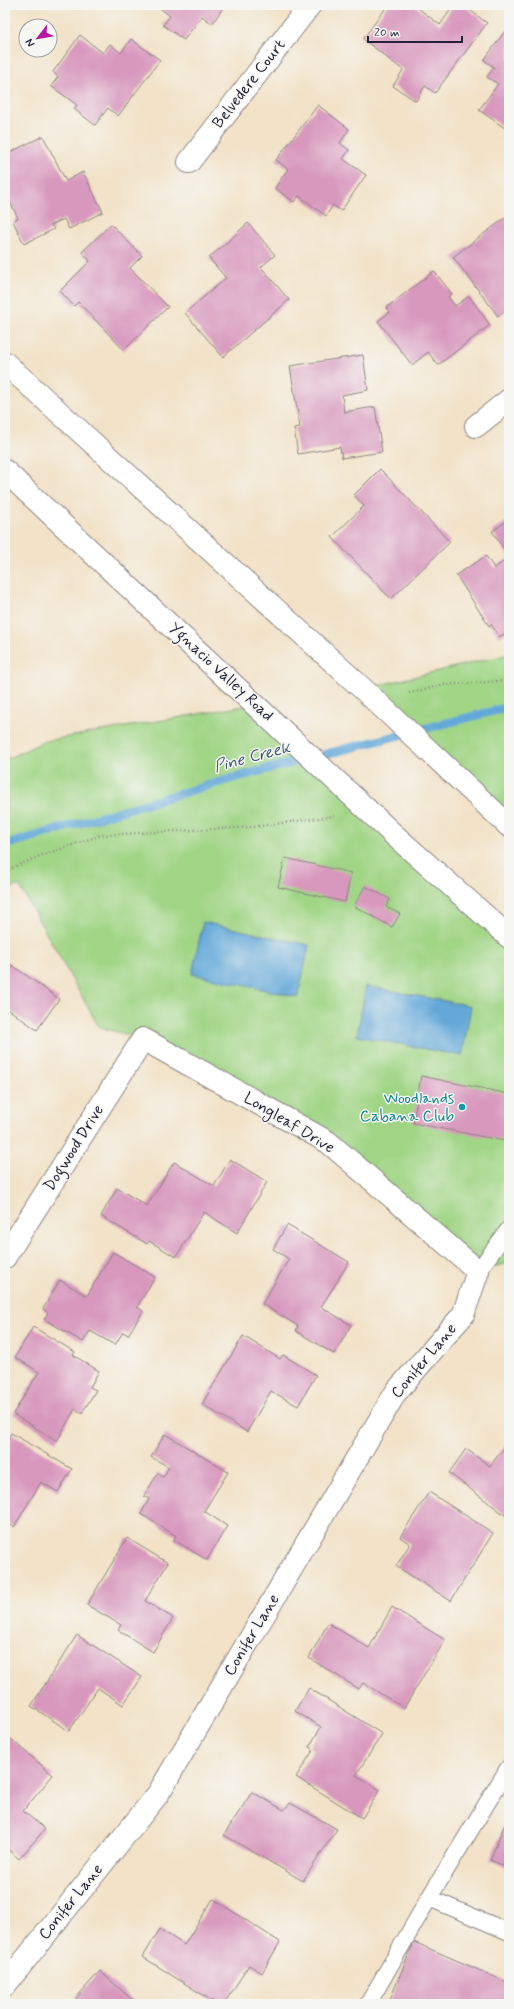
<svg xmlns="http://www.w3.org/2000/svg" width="514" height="2009" font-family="Mynerve,sans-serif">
<rect width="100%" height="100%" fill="#f6f6f2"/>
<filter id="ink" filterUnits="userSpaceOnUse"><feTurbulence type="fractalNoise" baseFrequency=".025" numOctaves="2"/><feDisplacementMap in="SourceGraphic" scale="8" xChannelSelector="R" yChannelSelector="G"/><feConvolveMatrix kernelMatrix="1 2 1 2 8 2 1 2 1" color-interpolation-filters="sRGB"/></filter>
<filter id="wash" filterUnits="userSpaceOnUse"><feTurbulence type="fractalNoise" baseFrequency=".012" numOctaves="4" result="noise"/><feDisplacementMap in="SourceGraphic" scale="16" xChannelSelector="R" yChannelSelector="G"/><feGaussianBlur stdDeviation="0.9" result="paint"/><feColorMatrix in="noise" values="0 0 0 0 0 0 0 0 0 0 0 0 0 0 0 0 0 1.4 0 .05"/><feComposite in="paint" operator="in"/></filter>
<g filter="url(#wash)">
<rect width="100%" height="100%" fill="#f2e2c7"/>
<g fill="#a1d586" stroke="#627c60">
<path d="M509 654V826L363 689Z"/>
<path d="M255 704 509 937V1263L478 1271 328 1142 143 1039 99 1027 19 885 5 891V760L45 741Z"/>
</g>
<g fill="#64a8d9" stroke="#43658a">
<path d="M203 922 309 945 298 997 192 974Z"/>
<path d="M366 986 471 1006 462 1056 357 1036Z"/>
</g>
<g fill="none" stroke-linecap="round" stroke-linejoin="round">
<path stroke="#64a8d9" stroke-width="9" d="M5 845 237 777 509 707"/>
</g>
<g id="blocks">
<g fill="#d898bd">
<path d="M156 5H225L212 24 202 16 184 40 163 25 170 16Z"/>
<path d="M388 5H414L440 25 454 5H463L487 23 435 93 425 86 416 101 393 86 403 70 363 39Z"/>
<path d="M506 30 509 33V131L479 110 498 84 487 77 494 67 484 60Z"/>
<path d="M80 35 103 53 110 44 121 53 131 39 160 60 118 116 108 108 95 125 74 109 77 105 51 86 58 77 53 72Z"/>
<path d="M318 105 349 129 340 143 349 150 343 159 366 175 341 211 333 205 326 216 299 196 294 202 275 188 288 169 276 160Z"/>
<path d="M43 136 66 181 83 172 103 212 69 229 64 219 51 225 54 229 24 244 13 221 18 218 5 192V155Z"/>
<path d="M509 215V308L498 316 453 257Z"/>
<path d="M248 223 275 255 261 267 289 300 223 357 185 313 226 278 209 258Z"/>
<path d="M111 224 142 256 130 268 168 307 124 350 78 302 74 306 60 291 90 261 82 252Z"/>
<path d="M434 271 452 294 448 297 455 306 469 296 490 325 438 365 428 352 412 365 378 321 390 312 386 308Z"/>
<path d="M363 355 368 390 342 395 344 412 375 407 382 452 342 458 340 447 298 454 294 428 300 427 290 366Z"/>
<path d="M380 469 450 542 391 599 332 537 364 506 354 495Z"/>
<path d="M509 520V557L492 531Z"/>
<path d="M486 556 494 568 509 558V638L506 633 499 637 491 624 489 626 456 575Z"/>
<path d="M285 858 351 873 345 902 278 887Z"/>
<path d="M365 886 390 899 386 907 400 914 392 927 354 906Z"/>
<path d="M5 960 59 999 37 1030 8 1009 5 1014Z"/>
<path d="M421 1076 509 1094V1119L505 1141 413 1123Z"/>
<path d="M230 1159 267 1182 237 1233 204 1212 176 1257 149 1241 147 1244 101 1216 117 1188 147 1206 174 1162 214 1186Z"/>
<path d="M287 1225 349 1262 321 1307 351 1325 334 1354 296 1331 298 1326 262 1304 289 1259 273 1249Z"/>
<path d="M113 1252 155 1277 137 1307 143 1311 128 1335 123 1332 115 1345 90 1331 83 1342 44 1319 48 1313 43 1309 60 1280 87 1296Z"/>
<path d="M33 1327 75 1352 73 1355 99 1371 90 1387 96 1390 82 1413 75 1409 57 1441 13 1414 39 1372 15 1357Z"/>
<path d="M243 1336 280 1359 283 1355 316 1375 298 1406 271 1391 247 1432 202 1404Z"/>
<path d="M11 1433 72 1469 58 1492 41 1482 14 1527 5 1522V1442Z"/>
<path d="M165 1434 228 1472 204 1511 227 1526 207 1560 174 1540 176 1536 141 1514 149 1499 144 1496 158 1473 163 1477 169 1467 151 1457Z"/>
<path d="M509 1441V1518L449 1473 466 1449 490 1466Z"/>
<path d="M429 1492 493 1533 451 1601 396 1566 410 1544 400 1537Z"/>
<path d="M127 1538 168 1563 145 1601 173 1618 153 1652 118 1630 121 1625 87 1605Z"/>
<path d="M392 1607 445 1640 404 1708 363 1683 359 1689 309 1658 328 1623 369 1648Z"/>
<path d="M77 1635 142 1677 123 1705 98 1688 69 1731 31 1706Z"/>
<path d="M309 1688 382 1734 356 1775 380 1790 362 1818 296 1777 314 1749 309 1747 321 1727 295 1711Z"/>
<path d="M5 1734 53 1775 23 1811 45 1829 19 1859 5 1846Z"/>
<path d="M252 1792 284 1810 290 1803 337 1829 303 1881 224 1835Z"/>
<path d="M509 1814V1868L490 1860Z"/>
<path d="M213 1899 280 1942 262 1973 249 1965 224 2004H217L143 1957 160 1929 184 1945Z"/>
<path d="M414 1942 509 1983V2004H388Z"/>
<path d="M100 1971 137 2004H83L76 1998Z"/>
</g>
</g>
</g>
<g filter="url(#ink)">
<use href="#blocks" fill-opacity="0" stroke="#8a8281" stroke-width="1"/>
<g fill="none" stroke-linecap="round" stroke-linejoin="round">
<defs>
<g id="lane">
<path d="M478 1271 509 1229"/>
<path d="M429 1898 509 1767"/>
<path d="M368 2004 429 1898 509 1932"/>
</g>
<g id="street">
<path d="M189 162 310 5"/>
<path d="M476 426 509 400"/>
<path d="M5 1257 143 1039 328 1142 478 1271 463 1315 396 1392 158 1794 5 1985"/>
</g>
<g id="highway">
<path d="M5 363 363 689 509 826"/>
<path d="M5 471 393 834 509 937"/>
</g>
</defs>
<use href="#lane" stroke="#8a8281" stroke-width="18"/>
<use href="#street" stroke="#8a8281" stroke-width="24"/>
<use href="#highway" stroke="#8a8281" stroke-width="24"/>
<g stroke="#8a8281" stroke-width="2.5" stroke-dasharray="1 3" stroke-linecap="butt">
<path d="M409 693 442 685 502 681 509 679"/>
<path d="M5 871 40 856 101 835 253 827 334 816"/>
</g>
<use href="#lane" stroke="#fff" stroke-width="16"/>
<use href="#street" stroke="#fff" stroke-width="22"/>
<use href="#highway" stroke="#fff" stroke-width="22"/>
</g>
</g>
<circle fill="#0f9aa8" stroke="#f6f6f2" stroke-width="1.5" cx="462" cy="1107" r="4"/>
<g text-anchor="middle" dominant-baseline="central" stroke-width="3" stroke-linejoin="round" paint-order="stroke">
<g font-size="16" fill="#22223b" stroke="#f6f6f2">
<text transform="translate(249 84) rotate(-52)">Belvedere Court</text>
<text transform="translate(221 672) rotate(43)">Ygnacio Valley Road</text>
<text transform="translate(289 1123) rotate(31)">Longleaf Drive</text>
<text transform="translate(74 1148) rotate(-58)">Dogwood Drive</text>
<text transform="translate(424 1361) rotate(-50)">Conifer Lane</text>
<text transform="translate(252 1635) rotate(-59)">Conifer Lane</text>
<text transform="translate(71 1902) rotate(-51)">Conifer Lane</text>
</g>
<g font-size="16" fill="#0d838f" stroke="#f6f6f2" text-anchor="end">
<text x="454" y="1098">Woodlands<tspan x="454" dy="18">Cabana Club</tspan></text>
</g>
<g font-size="17" font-style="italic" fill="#3c587a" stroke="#f6f6f2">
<text transform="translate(252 757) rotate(-15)">Pine Creek</text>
</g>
</g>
<rect width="514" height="2009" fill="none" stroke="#f6f6f2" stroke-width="20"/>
<g transform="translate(38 38) rotate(239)"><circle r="19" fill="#f6f6f2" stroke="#a1a1a9"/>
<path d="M0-3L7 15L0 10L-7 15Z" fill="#b5179e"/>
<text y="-6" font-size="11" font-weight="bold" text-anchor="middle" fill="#22223b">N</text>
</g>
<path d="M368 36v6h94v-6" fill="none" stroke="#22223b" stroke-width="2"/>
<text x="374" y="36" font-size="12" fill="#22223b" stroke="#f6f6f2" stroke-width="3" paint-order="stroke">20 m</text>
</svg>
